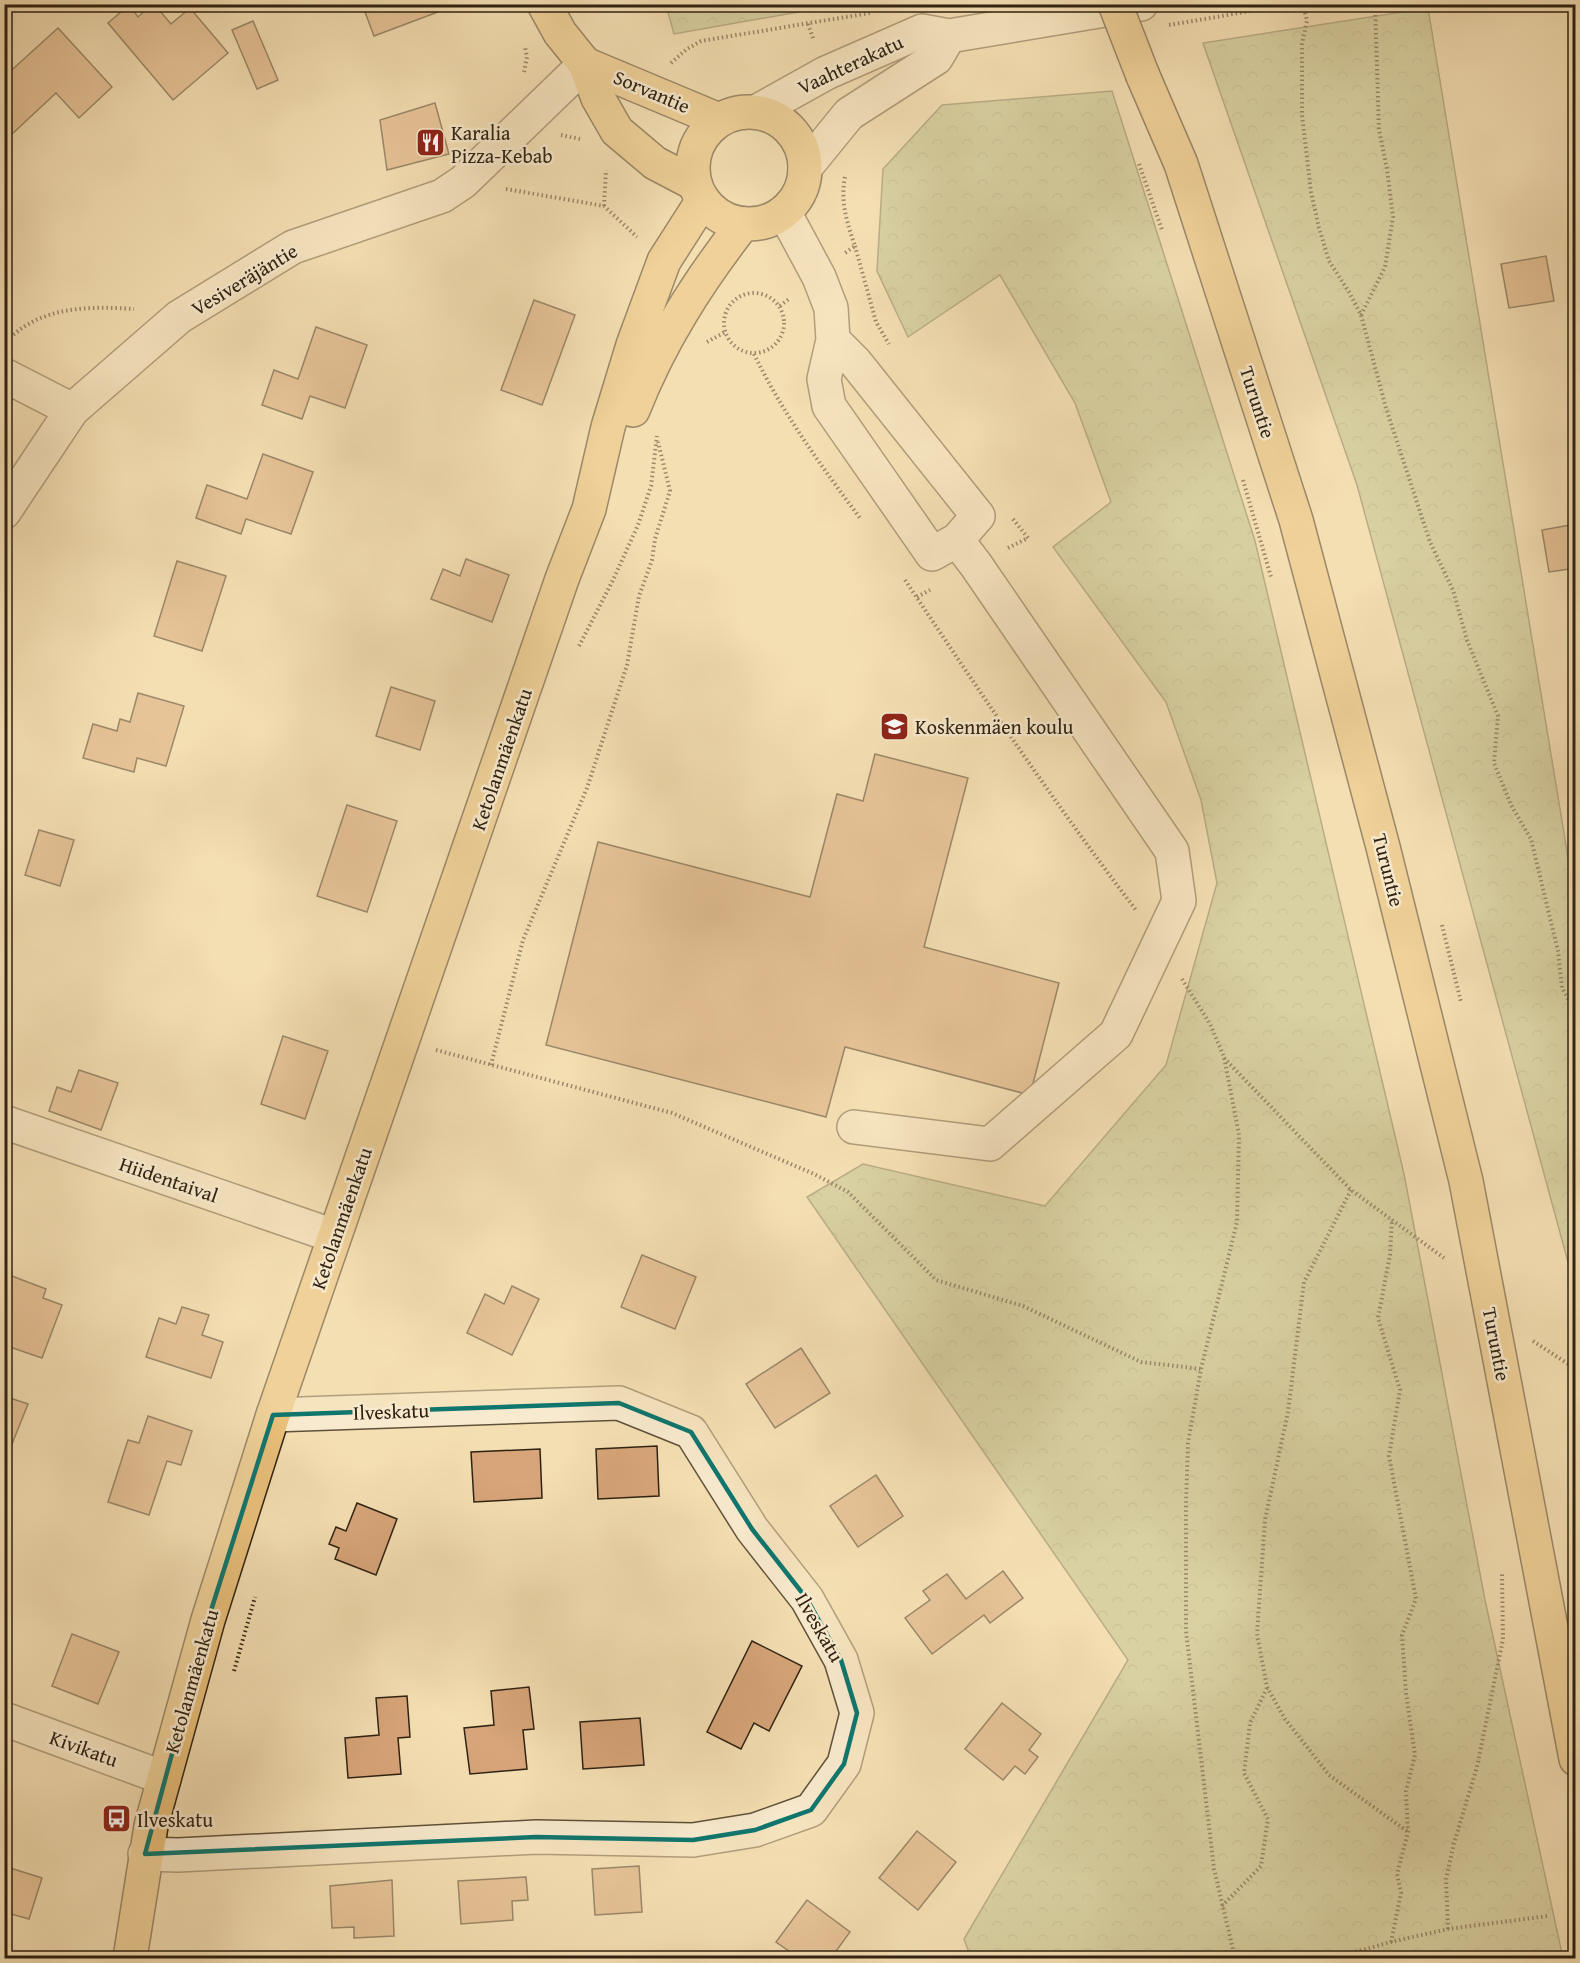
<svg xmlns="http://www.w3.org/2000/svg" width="1580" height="1963" font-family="'Gentium Book Plus',serif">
<defs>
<pattern id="forest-crowns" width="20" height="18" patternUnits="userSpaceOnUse" patternTransform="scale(1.5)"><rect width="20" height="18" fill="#b8c28f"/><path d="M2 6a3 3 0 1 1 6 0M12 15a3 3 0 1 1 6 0" fill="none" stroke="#9ea67a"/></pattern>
</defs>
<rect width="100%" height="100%" fill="#f4dfb3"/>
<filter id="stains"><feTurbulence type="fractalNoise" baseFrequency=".00333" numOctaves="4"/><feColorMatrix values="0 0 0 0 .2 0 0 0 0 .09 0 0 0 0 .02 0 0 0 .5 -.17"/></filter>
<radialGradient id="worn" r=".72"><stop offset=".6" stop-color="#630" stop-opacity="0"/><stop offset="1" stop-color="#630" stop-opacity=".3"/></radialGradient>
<g fill="url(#forest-crowns)" stroke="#747250" stroke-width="1.5">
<path d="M666 5V4L838 5 674 34Z"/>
<path d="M1428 8 1575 900V1288L1357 485 1203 43Z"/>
<path d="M1112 91 1255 541 1404 1174 1485 1600 1563 1958H971L964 1939 1128 1660 807 1197 863 1164 1045 1206 1166 1065 1217 883 1201 800 1166 702 1053 547 1111 502 1075 403 1000 275 908 337 877 271 883 169 942 105Z"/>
</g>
<g fill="#d7a579" stroke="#2f2212" stroke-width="1.5">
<path d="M152 4H154L171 24 190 8 228 53 173 100 108 23 129 5 138 17Z"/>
<path d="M362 4H459L374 36Z"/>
<path d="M253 21 278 80 257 89 232 30Z"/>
<path d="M58 28 112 87 79 118 56 93 11 135 4 128V77Z"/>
<path d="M435 103 449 154 387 170 380 120Z"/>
<path d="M1546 256 1554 301 1509 308 1501 264Z"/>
<path d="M534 300 575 315 542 405 501 390Z"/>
<path d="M316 327 367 345 345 408 310 396 302 419 262 405 274 370 298 379Z"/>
<path d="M263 454 313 472 291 534 246 519 241 534 196 518 207 485 247 499Z"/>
<path d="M1576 524V568L1549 572 1542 530Z"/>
<path d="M466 559 509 575 492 622 431 599 443 569 460 576Z"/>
<path d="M177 561 226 576 202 651 154 636Z"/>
<path d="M391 687 435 701 420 750 376 736Z"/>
<path d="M138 693 184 706 166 766 137 758 134 772 83 758 93 724 117 731 120 719 130 722Z"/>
<path d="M875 754 968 778 924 947 1059 983 1030 1095 845 1047 826 1117 546 1045 598 842 810 897 837 794 863 801Z"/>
<path d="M347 805 397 821 367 912 317 896Z"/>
<path d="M39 830 74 840 60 886 25 875Z"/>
<path d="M283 1036 328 1051 305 1119 261 1104Z"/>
<path d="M79 1070 118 1083 101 1130 49 1111 57 1087 71 1092Z"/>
<path d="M642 1255 696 1277 675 1329 621 1307Z"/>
<path d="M4 1273 46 1289 43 1298 62 1305 42 1358 4 1345Z"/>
<path d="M512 1286 539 1299 512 1355 467 1333 485 1294 504 1304Z"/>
<path d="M182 1307 209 1315 202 1335 223 1342 211 1378 146 1357 159 1318 176 1324Z"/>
<path d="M801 1348 830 1393 775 1428 746 1384Z"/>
<path d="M4 1396 28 1404 4 1464Z"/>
<path d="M148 1416 192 1431 181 1465 167 1461 149 1515 108 1502 128 1440 139 1443Z"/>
<path d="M657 1446 659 1496 598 1499 596 1449Z"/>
<path d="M540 1449 542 1498 474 1502 471 1452Z"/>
<path d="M876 1475 903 1516 858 1547 830 1506Z"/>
<path d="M357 1503 397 1519 376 1575 335 1559 339 1548 329 1544 336 1527 346 1531Z"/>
<path d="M1003 1571 1023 1598 990 1623 984 1615 932 1654 905 1618 930 1600 923 1591 947 1574 966 1599Z"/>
<path d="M72 1634 119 1652 98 1704 52 1686Z"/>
<path d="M752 1641 802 1666 769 1731 754 1723 741 1749 707 1732Z"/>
<path d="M529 1687 534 1729 523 1730 527 1769 470 1774 464 1728 494 1725 491 1691Z"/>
<path d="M407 1696 410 1737 398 1738 401 1774 348 1778 345 1738 379 1735 376 1698Z"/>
<path d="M1002 1703 1041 1734 1029 1750 1038 1757 1025 1774 1015 1766 1003 1780 965 1749Z"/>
<path d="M640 1718 644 1765 583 1769 580 1722Z"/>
<path d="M917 1831 956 1862 918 1910 879 1878Z"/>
<path d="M4 1866 42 1878 29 1919 4 1912Z"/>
<path d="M639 1866 642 1912 595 1915 592 1869Z"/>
<path d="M526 1877 528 1900 512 1901 513 1920 461 1924 458 1881Z"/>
<path d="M392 1880 394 1936 354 1938V1927L332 1928 330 1886Z"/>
<path d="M807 1900 850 1932 831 1958H799L776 1942Z"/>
</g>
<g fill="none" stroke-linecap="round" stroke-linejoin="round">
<defs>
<g id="minor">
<path d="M756 112 826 73 922 31 949 36 1141 4"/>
<path d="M805 168 849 114 936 58 949 36"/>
<path d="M784 212 819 277 831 308 833 340 824 379 829 406 932 554 957 540 978 516 856 363 833 340"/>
<path d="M4 375 72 410"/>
<path d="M4 512 72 410 179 317 293 247 442 196 463 182 585 64"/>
<path d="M4 1122 334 1236"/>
<path d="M854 1127 990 1144 1116 1034 1179 901 1172 851 976 565 957 540"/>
<path d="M4 1719 164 1778"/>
<path d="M145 1854 178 1855 536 1837 693 1840 755 1830 811 1810 844 1764 857 1713 841 1660 807 1599 752 1529 691 1432 619 1403 273 1415"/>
</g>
<g id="major">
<path d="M544 4 560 33 585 64 598 98 617 131 655 163 695 184"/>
<path d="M585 64 719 120"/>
<circle cx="749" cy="168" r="56"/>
<path d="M633 410C660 341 698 282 743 224"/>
<path d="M130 1958 151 1826 208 1620 273 1415 562 579 589 509 608 427 633 345 664 261 703 200"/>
</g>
<path id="highway" d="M1143 76 1181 164 1296 520 1383 847 1466 1181 1576 1759"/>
</defs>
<use href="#minor" stroke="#60513a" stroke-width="36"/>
<use href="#major" stroke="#2f2212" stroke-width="36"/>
<use href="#highway" stroke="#2f2212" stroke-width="36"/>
<g stroke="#2f2212" stroke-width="4" stroke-dasharray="1.5 3" stroke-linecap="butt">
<path d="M1303 4 1307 21 1302 44V115L1311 192 1319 228 1329 261 1349 292 1361 315 1386 408 1430 542 1453 590 1467 640 1498 716 1494 763 1511 805 1531 839 1558 951 1562 988 1576 1013"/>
<path d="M808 24 814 41"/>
<path d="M1169 25 1292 4"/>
<path d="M671 63 687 49 701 41 870 13"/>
<path d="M524 72 527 57 525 47"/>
<path d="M561 135 580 139"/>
<path d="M1139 164 1162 230"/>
<path d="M845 177C840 201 847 223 855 246L845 253"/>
<path d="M506 189 604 206 637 237"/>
<path d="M604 206 606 170"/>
<path d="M855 246 876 322 889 344"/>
<circle cx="754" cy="323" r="30"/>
<path d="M780 306 789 299"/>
<path d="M1361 315 1385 267 1393 217 1387 169 1379 130 1375 4"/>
<path d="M7 341C40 306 89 306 134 309"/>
<path d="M707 342 725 332"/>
<path d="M754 354C782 412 821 466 860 518"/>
<path d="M1243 480 1271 577"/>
<path d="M1008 548 1028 538 1013 519"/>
<path d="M905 580C980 692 1054 803 1136 910"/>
<path d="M917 597 930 590"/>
<path d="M579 646 614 578 638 525 651 486 657 436"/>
<path d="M1442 925 1461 1002"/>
<path d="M1182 979 1210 1024 1224 1057 1239 1135 1237 1222 1201 1369 1188 1443 1186 1505V1631L1214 1869 1235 1958"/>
<path d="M436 1050 672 1113 814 1174 848 1192 936 1280 1023 1306 1141 1362 1201 1369"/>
<path d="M1224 1058 1351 1190 1444 1258"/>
<path d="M491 1065 523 940 587 788 627 665 639 596 652 560 655 539 670 491 658 442"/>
<path d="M1576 1113 1572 1170 1576 1189"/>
<path d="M1351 1190 1304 1282 1288 1412 1265 1520 1257 1634 1267 1687 1285 1719 1329 1775 1408 1832"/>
<path d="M1533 1341 1576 1369"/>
<path d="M234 1671 255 1597"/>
<path d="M1222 1906 1261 1866 1268 1819 1244 1773 1250 1723 1267 1688"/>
<path d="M1448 1929 1446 1879 1454 1843 1477 1767 1503 1639 1502 1574"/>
<path d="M1391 1942 1401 1893 1397 1874 1408 1832 1406 1791 1415 1755 1406 1693 1402 1635 1416 1599 1389 1456 1400 1390 1378 1318 1390 1255 1392 1219"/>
<path d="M1334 1958 1391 1942 1448 1929 1548 1916"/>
</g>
<use href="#minor" stroke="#f8eace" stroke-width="33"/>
<use href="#major" stroke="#eac07a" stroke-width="33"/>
<use href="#highway" stroke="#eac07a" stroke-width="33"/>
<defs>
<path id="highway-bridge" d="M1115 4 1143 76"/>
</defs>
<use href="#highway-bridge" stroke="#2f2212" stroke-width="36" stroke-linecap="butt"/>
<use href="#highway-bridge" stroke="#eac07a" stroke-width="33"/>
</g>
<path d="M0 0H1580V1963H0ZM619 1403 691 1432 752 1529 807 1599 841 1660 857 1713 844 1764 811 1810 755 1830 693 1840 536 1837 145 1854 208 1620 273 1415Z" fill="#f4dfb3" fill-opacity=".55" fill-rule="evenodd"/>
<path fill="none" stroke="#0f766e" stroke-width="4.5" stroke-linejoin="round" d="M619 1403 691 1432 752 1529 807 1599 841 1660 857 1713 844 1764 811 1810 755 1830 693 1840 536 1837 145 1854 208 1620 273 1415Z"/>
<defs>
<symbol id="restaurant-square" viewBox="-11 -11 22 22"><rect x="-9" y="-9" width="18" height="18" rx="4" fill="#8f2418" stroke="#f8eace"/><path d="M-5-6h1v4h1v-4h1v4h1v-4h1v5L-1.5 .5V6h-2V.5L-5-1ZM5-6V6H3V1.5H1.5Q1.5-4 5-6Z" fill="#fff"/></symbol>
<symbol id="school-square" viewBox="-11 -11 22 22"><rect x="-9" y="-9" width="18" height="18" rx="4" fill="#8f2418" stroke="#f8eace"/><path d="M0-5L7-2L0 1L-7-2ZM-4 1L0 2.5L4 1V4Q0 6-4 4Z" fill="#fff"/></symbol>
<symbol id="bus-square" viewBox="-11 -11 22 22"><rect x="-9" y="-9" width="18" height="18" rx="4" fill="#8f2418" stroke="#f8eace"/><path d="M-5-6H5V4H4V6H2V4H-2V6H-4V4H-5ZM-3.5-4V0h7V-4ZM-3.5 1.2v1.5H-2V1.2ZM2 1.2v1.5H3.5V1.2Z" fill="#fff"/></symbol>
</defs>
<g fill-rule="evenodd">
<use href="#restaurant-square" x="414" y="126" width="33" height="33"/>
<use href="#school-square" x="878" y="710" width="33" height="33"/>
<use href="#bus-square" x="100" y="1802" width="33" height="33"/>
</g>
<g text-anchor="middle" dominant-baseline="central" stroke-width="5" stroke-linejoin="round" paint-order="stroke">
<g font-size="20" fill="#2f2212" stroke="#f8eace">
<text transform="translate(850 64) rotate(-25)">Vaahterakatu</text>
<text transform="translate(652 91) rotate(23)">Sorvantie</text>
<text transform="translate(244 279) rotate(-31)">Vesiveräjäntie</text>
<text transform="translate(1258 402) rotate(72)">Turuntie</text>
<text transform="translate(501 759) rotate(-71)">Ketolanmäenkatu</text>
<text transform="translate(1389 870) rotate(76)">Turuntie</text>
<text transform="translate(169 1179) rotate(19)">Hiidentaival</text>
<text transform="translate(341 1218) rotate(-71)">Ketolanmäenkatu</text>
<text transform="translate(1497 1344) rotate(79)">Turuntie</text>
<text transform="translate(391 1411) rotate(-2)">Ilveskatu</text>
<text transform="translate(820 1627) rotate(60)">Ilveskatu</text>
<text transform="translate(191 1681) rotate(-74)">Ketolanmäenkatu</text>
<text transform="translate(84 1748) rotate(20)">Kivikatu</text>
</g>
<g font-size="20" fill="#2f2212" stroke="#f8eace" text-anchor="start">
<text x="451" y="132">Karalia<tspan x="451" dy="23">Pizza-Kebab</tspan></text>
<text x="915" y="726">Koskenmäen koulu</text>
<text x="137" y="1819">Ilveskatu</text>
</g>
</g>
<rect width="1580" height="1963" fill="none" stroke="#f4dfb3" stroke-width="24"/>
<rect x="6" y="6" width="1568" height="1951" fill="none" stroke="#2f2212" stroke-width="3"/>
<rect x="12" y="12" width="1556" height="1939" fill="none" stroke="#2f2212" stroke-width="1.5"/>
<rect width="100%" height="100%" filter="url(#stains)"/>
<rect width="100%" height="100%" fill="url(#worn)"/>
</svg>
